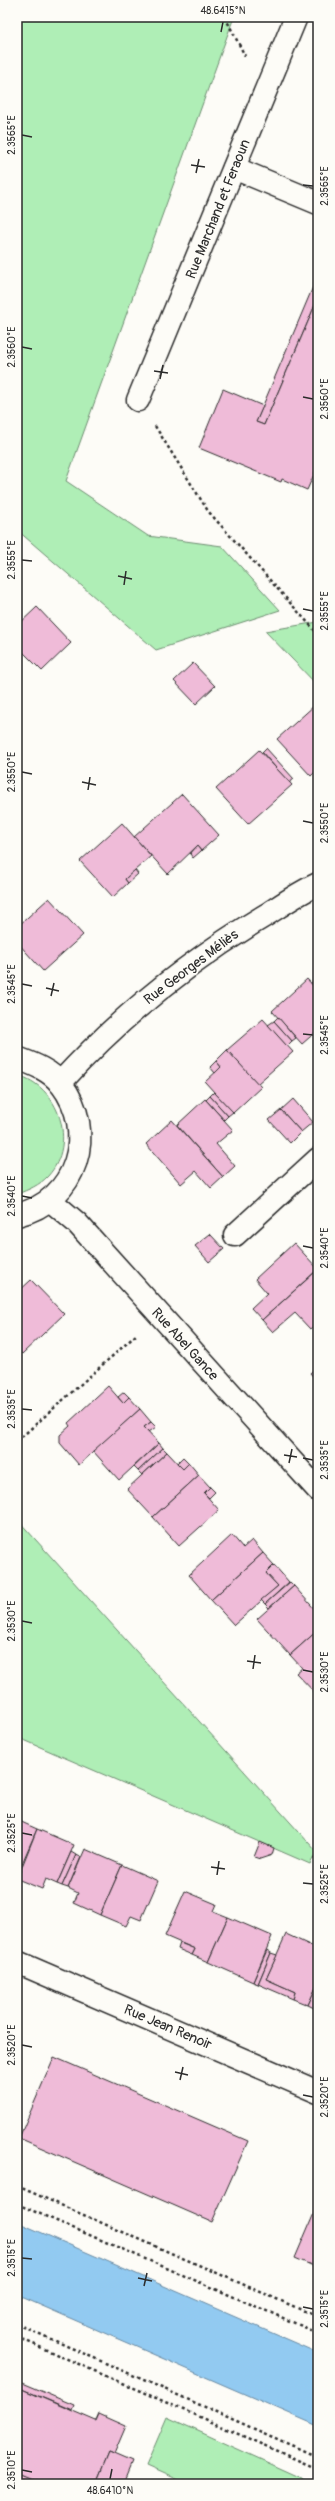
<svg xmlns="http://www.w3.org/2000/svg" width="335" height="2501" font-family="Pangolin,sans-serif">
<rect width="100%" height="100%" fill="#fdfcf7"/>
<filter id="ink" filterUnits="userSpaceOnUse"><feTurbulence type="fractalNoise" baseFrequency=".025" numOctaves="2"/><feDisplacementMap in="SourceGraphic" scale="8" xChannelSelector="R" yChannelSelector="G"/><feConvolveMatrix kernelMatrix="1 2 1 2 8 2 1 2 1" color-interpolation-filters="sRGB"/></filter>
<g filter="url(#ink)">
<g fill="#afeeb6" stroke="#6d8c70">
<path d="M17 17H234L66 481 148 536 222 546 280 610 156 650 17 530Z"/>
<path d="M318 622V686L265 631Z"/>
<path d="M17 1075C59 1086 78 1143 48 1176 40 1185 28 1190 17 1194Z"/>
<path d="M17 1519 317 1852 310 1864 17 1737Z"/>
<path d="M167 2417 315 2484H187L146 2466Z"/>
</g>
<path fill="#92caf1" stroke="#698aa2" d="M17 2222 318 2353V2426L17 2295Z"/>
<g fill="#efbbd8" stroke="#2b2b2b">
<path d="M318 275V298L264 425 256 422Z"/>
<path d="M318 298V471L316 470 307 490 282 479 281 482 199 448 223 389 263 406 256 422 264 425Z"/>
<path d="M37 607 71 643 42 671 22 651 19 654 17 652V626Z"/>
<path d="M193 663 215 686 196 704 174 681Z"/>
<path d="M315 705 318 708V769L311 776 277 739Z"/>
<path d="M266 748 294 779 289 783 262 752Z"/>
<path d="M259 750 292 785 248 824 216 789Z"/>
<path d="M182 794 219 835 201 851 197 846 168 874 134 837Z"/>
<path d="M122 823 151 856 125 879 128 883 113 897 80 861Z"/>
<path d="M197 846 201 851 193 858 190 854Z"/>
<path d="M135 870 138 874 128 883 125 879Z"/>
<path d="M49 898 83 935 43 971 17 942V927Z"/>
<path d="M318 976V991L311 983Z"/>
<path d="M307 979 318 991V1030L302 1044 272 1011Z"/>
<path d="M278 1017 296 1038 292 1041 274 1021Z"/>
<path d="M263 1019 293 1052 257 1084 227 1050Z"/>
<path d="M274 1021 292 1041 287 1046 268 1025Z"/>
<path d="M227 1050 261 1087 233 1113 205 1082 221 1067 216 1061Z"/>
<path d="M216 1061 221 1067 215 1073 210 1067Z"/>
<path d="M214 1092 233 1112 228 1116 210 1096Z"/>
<path d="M210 1096 228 1116 224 1120 206 1100Z"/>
<path d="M205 1099 233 1130 216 1144 235 1166 223 1177 177 1125Z"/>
<path d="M293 1099 313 1122 301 1132 281 1110Z"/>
<path d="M281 1110 301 1132 290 1143 269 1120Z"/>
<path d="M172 1120 223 1177 211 1188 196 1171 181 1184 146 1144Z"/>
<path d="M210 1234 224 1249 209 1262 195 1246Z"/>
<path d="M294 1243 318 1269 262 1320 251 1308 267 1293 255 1279Z"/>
<path d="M314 1273 318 1277V1322L310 1329 295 1313 273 1332 262 1320Z"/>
<path d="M31 1280 64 1314 22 1354 17 1349V1293Z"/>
<path d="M318 1366V1382L310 1373Z"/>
<path d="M108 1386 123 1403 129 1397 140 1409 79 1465 60 1443V1435L70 1426 68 1423Z"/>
<path d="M124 1392 129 1397 123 1403 118 1397Z"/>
<path d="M140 1409 151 1422 144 1427 159 1443 119 1480 93 1451Z"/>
<path d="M151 1422 156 1427 149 1432 144 1427Z"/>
<path d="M159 1443 163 1448 138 1471 134 1467Z"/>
<path d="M163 1448 167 1452 142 1475 138 1471Z"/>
<path d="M167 1452 183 1469 189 1463 199 1475 153 1517 127 1489Z"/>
<path d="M183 1457 189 1463 183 1469 177 1463Z"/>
<path d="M199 1475 210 1487 204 1493 219 1510 179 1546 153 1517Z"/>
<path d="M210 1487 215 1492 209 1498 204 1493Z"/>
<path d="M232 1535 243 1548 252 1540 263 1553 211 1600 189 1575Z"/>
<path d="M263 1553 274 1565 266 1573 278 1586 234 1625 211 1600Z"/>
<path d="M274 1565 289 1582 265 1604 261 1600 278 1586 266 1573Z"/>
<path d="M290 1582 294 1586 269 1608 265 1604Z"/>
<path d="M294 1586 318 1613V1630L290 1655 257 1619Z"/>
<path d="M318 1630V1696L296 1673 302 1668 290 1655Z"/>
<path d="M17 1820 37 1829 17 1875Z"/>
<path d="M37 1829 74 1845 57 1884 46 1879 42 1889 17 1879Z"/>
<path d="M260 1842 274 1848 272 1855 260 1859 254 1857Z"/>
<path d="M85 1849 122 1865 100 1915 74 1903 78 1893 68 1888Z"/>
<path d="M71 1852 76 1855 62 1886 57 1884Z"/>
<path d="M76 1855 81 1857 68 1888 62 1886Z"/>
<path d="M122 1865 158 1881 141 1920 131 1916 126 1926 100 1915Z"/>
<path d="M185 1891 216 1904 213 1911 228 1917 208 1962 192 1955 195 1949 165 1936Z"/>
<path d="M228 1917 272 1936 253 1982 208 1962Z"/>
<path d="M286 1934 316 1948 313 1954 318 1956V1983L308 2005 293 1999 295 1992 266 1979Z"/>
<path d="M180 1943 195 1949 192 1955 178 1949Z"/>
<path d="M267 1950 271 1953 258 1984 253 1982Z"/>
<path d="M271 1953 277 1955 266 1979 295 1992 293 1999 258 1984Z"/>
<path d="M318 1983V2010L308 2005Z"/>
<path d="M54 2057 248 2141 212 2222 19 2138Z"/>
<path d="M318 2204V2268L295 2258Z"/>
<path d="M17 2381 74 2405 72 2410 17 2387Z"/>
<path d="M17 2387 96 2421 99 2414 126 2426 114 2454 109 2452 97 2481 101 2484H45L17 2472Z"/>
<path d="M109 2452 132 2462 123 2484H103L97 2481Z"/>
<path d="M17 2472 42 2482 41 2484H31L17 2478Z"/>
</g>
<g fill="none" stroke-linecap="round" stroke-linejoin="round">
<defs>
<g id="street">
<path d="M234 168 318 203"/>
<path d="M138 400 296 17"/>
<path d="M17 1058C33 1064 50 1070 61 1084 98 1132 77 1201 17 1215"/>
<path d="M60 1083C120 1017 189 961 266 915 283 904 300 892 318 884"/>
<path d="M50 1200 77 1223 318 1490"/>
<path d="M235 1235 318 1159"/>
<path d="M17 1962 318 2092"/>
</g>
</defs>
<use href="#street" stroke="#2b2b2b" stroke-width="25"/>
<g stroke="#2b2b2b" stroke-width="2.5" stroke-dasharray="3 3" stroke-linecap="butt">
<path d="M225 17 245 56"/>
<path d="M155 426 208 511 318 634"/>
<path d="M17 1441 136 1335"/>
<path d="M314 1858 318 1863"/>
<path d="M17 2186 318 2317"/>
<path d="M17 2204 318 2333"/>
<path d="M17 2324 318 2457"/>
<path d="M17 2337 318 2469"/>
</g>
<use href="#street" stroke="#fdfcf7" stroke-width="22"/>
</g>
</g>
<path fill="none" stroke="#2b2b2b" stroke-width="1.5" d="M221 32 223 22M22 135 32 137M191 165 205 167M196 173 199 159M303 185 313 186M22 347 32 349M154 371 168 373M160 379 163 365M303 397 313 399M22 560 32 561M118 576 132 579M124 585 126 571M303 609 313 611M22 772 32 774M82 782 96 785M88 790 90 777M303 821 313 823M22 984 32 986M46 988 59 991M51 996 54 983M303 1034 313 1035M22 1196 32 1198M303 1246 313 1248M22 1409 32 1410M284 1455 297 1457M303 1458 313 1460M289 1463 292 1449M22 1621 32 1623M247 1661 261 1663M253 1669 255 1655M303 1670 313 1672M22 1833 32 1835M211 1867 225 1869M217 1875 219 1861M303 1883 313 1884M22 2045 32 2047M175 2072 188 2075M180 2080 183 2067M303 2095 313 2097M22 2258 32 2259M138 2278 152 2281M144 2286 147 2273M303 2307 313 2309M22 2470 32 2472M110 2479 112 2469"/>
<g text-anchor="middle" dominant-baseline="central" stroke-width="3.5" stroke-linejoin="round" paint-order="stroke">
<g font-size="14" fill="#2b2b2b" stroke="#fdfcf7">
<text transform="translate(218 209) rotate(-68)">Rue Marchand et Feraoun</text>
<text transform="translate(191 967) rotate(-37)">Rue Georges Méliès</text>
<text transform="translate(185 1344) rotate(48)">Rue Abel Gance</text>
<text transform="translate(168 2027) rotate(23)">Rue Jean Renoir</text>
</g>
</g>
<rect width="335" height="2501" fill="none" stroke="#fdfcf7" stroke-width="44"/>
<rect x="22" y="22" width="291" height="2457" fill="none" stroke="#2b2b2b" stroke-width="1.5"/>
<g font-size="10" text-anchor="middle" fill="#2b2b2b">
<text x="223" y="14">48.6415°N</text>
<text transform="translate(11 135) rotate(-90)" y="4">2.3565°E</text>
<text transform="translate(324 186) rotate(-90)" y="4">2.3565°E</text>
<text transform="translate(11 347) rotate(-90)" y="4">2.3560°E</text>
<text transform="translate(324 399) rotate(-90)" y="4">2.3560°E</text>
<text transform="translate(11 560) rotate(-90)" y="4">2.3555°E</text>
<text transform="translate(324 611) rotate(-90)" y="4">2.3555°E</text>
<text transform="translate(11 772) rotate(-90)" y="4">2.3550°E</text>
<text transform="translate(324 823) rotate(-90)" y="4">2.3550°E</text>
<text transform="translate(11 984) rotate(-90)" y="4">2.3545°E</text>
<text transform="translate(324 1035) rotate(-90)" y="4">2.3545°E</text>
<text transform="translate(11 1196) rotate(-90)" y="4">2.3540°E</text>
<text transform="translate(324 1248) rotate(-90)" y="4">2.3540°E</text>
<text transform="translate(11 1409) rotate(-90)" y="4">2.3535°E</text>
<text transform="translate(324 1460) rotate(-90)" y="4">2.3535°E</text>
<text transform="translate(11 1621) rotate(-90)" y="4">2.3530°E</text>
<text transform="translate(324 1672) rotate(-90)" y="4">2.3530°E</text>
<text transform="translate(11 1833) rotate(-90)" y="4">2.3525°E</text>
<text transform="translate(324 1884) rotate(-90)" y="4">2.3525°E</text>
<text transform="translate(11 2045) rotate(-90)" y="4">2.3520°E</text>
<text transform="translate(324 2097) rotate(-90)" y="4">2.3520°E</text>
<text transform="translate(11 2258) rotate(-90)" y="4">2.3515°E</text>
<text transform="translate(324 2309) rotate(-90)" y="4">2.3515°E</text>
<text transform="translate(11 2470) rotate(-90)" y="4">2.3510°E</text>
<text x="110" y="2494">48.6410°N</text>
</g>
</svg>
